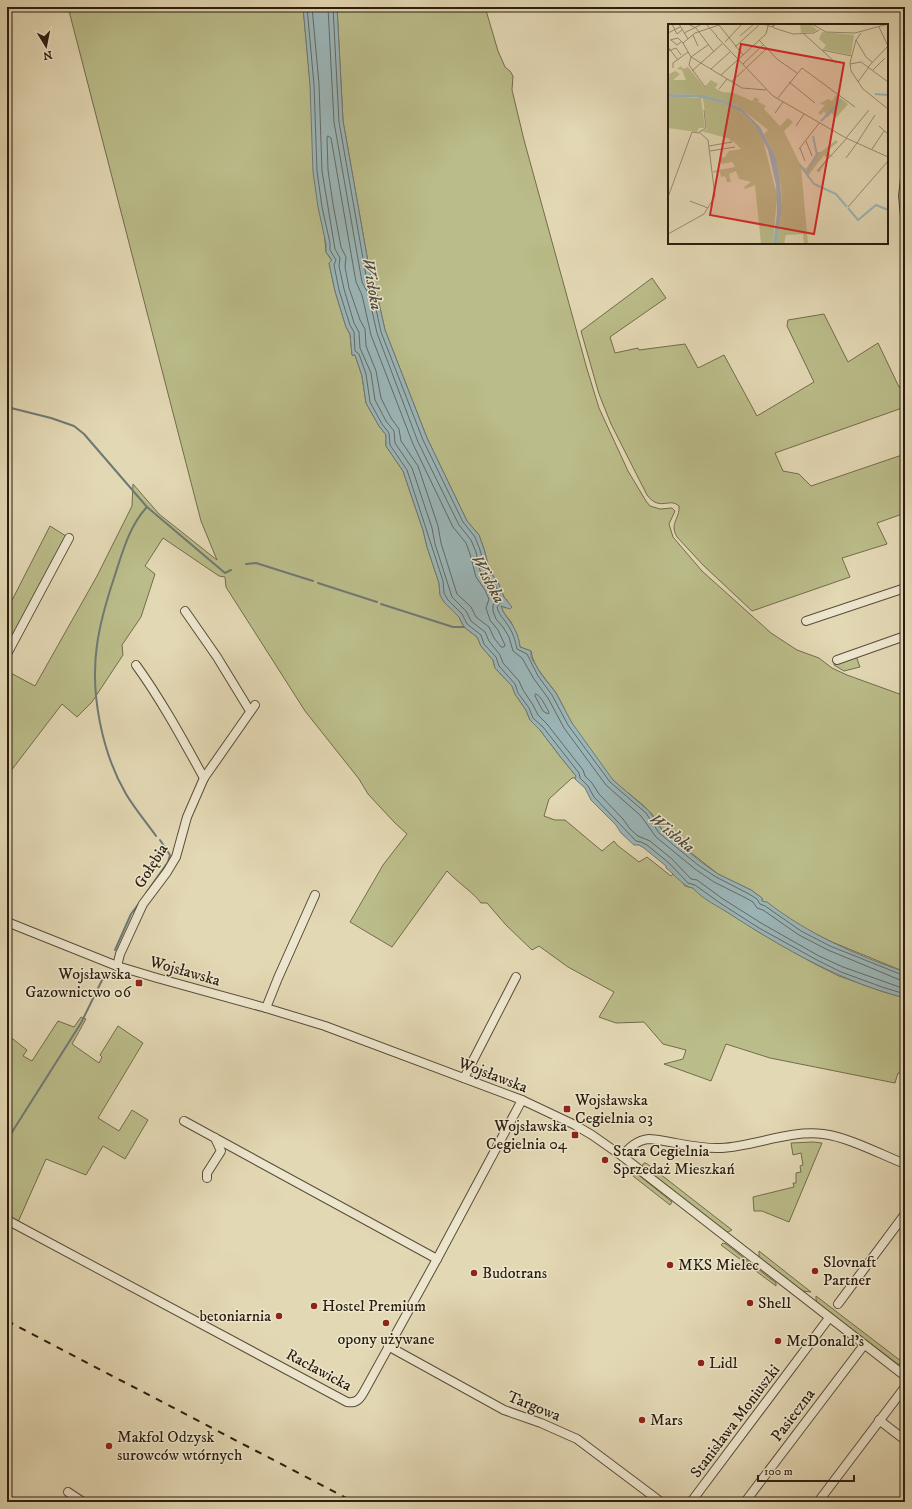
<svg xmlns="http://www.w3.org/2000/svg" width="912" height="1509" font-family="'IM FELL DW Pica',serif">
<rect width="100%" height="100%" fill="#e3d8b4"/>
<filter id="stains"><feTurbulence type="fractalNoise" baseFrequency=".005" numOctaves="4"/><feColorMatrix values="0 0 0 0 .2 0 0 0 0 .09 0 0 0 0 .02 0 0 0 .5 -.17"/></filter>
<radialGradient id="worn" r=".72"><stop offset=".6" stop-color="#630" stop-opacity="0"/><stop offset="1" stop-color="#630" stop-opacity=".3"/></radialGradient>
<g fill="#babc89" stroke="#726c4c">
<path d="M68 7H303L326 252 332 261 329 263 335 291 346 327 350 334 352 355H355L362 376 366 403 379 426 386 435V446L403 471 423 530 427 547 439 583 440 594 444 602 459 617 464 627 477 637 481 646 493 660 495 668 512 686 515 694 526 710 530 720 540 730 559 755 576 776V778H572L549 799 544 816 555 820H565L602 851 614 841 617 845 639 862 647 857 671 876 673 874 682 881 685 886 693 888 718 906 757 931 815 964 839 976 881 991 905 998V1074L898 1073 895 1083 770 1058 726 1044 711 1081 664 1064 683 1059 686 1050 663 1044 644 1022 616 1023 599 1017 614 992 568 967 539 946 532 950 506 925 487 903H481C474 893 457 882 447 871L392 947 350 922 383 865 407 834 395 823 368 794 359 779 305 711 226 587 225 577 219 576 163 538 145 566 155 574 141 617 122 645 123 655 92 702 77 717 62 704 7 776V736L12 730 7 726V671L35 686 97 576 132 506 133 484 159 514 217 560 201 521Z"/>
<path d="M337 7H485L498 51 505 67 510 71 513 76 512 90 524 140 587 369 599 408 628 471 646 501 650 506 660 509 672 508 675 511 669 524 673 537 702 571 771 633 797 650 819 658 832 668 847 675 905 696V972L832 942 803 928 762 901V898L751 890 718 874 662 830C653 808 629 796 613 780 599 766 582 740 571 723 566 713 562 703 556 693 547 680 533 667 531 651L520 647C519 639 515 630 511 622 506 615 504 615 501 606L506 608 507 600 504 597 498 582 490 572 484 549 479 535 467 521 427 438 385 330 376 290 371 279 343 121Z"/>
<path d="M652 278 666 298 610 337 615 353 638 348 639 350 685 344 698 368 724 355 757 416 814 382 787 326 788 320 824 314 848 362 878 343 899 387 905 386V407L775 453 783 471 799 474 811 486 902 455 905 464V513L877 523 887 544 842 558 850 577 752 611 703 565 677 537C669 523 680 519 679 506 669 497 660 512 647 495L611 424 599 394 581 331Z"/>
<path d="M50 526 69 538 7 654V610Z"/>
<path d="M855 653 860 667 844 671 834 665 835 662Z"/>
<path d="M81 1017 86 1019 72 1044 99 1063 102 1057 100 1055 118 1026 143 1043 98 1118 119 1131 132 1110 148 1120 125 1159 103 1146 86 1175 46 1159 18 1222 7 1217V1035C15 1040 20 1045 27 1050L23 1056 32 1061 58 1021 74 1027Z"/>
<path d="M813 1142 822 1143 789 1222 762 1211H754L753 1197 794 1187 793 1183H796V1173L801 1172 800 1166 803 1165 801 1153 793 1155 791 1143Z"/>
<path d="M644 1163H646L732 1230 728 1232 725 1231 642 1166Z"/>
<path d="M636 1173 672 1202 670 1205 633 1176Z"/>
<path d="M723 1243 726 1244 776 1283V1286L721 1245Z"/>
<path d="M759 1251 811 1292 802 1291 761 1259 759 1256Z"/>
<path d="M816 1296 901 1361 899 1365 817 1303 816 1299Z"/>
</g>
<path fill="#9bb6b9" stroke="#6e7975" d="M303 7H337L343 121 371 279 376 290 385 330 427 438 467 521 479 535 484 549 490 572 498 582 504 597 512 607 510 609 501 606C503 613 507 617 511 623 516 630 519 638 520 647L531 651V657L541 674 556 693 572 723 613 780 649 811 662 830 701 862 718 874 751 890 762 898V901L767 902C808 934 856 955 905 972V998C842 982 784 949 730 914 718 906 702 899 693 888 685 888 673 873 666 868V866L644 848 639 845H634L621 833 616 825 591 800 585 788 575 779 576 776 559 755 540 730 530 720 526 710 515 694 512 686 495 668 493 660 481 646 477 637 464 627 459 617 444 602 440 595 439 583 427 547 423 530 403 471 386 446V435L379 426 366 403 362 376 355 355H352L350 334 346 327 335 291 329 263 332 260 326 252V244L318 207 313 172 310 85Z"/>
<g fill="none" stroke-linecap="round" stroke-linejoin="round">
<g stroke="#636a64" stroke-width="1">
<path d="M307 7 314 85 317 171 322 207 330 243V250L336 260 334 265 339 290 350 325 354 332 355 351 359 354 366 374 370 402 382 424 389 433 390 445 407 470 443 581 444 593 448 600 462 614 467 624 481 635 484 644 496 657 499 666 515 684 518 693 529 708 533 718 543 727 579 773 580 778 588 786 594 797 636 841 641 842 647 845 669 863 688 883 695 885 720 903 759 928 817 960 841 972 882 987 905 994"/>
<path d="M312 7 319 84 322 171 335 249 340 258 339 266 344 289 354 323 359 332 360 348 371 373 375 400 386 421 394 431 395 443 412 468 432 528 435 544 452 597 466 611 471 621 485 632 489 641 500 655 503 663 519 681 523 690 533 705 538 715 547 724 583 770 585 776 592 783 599 794 623 819 630 829 638 836 650 841 672 859 691 879 697 880 723 899 761 923 819 956 843 967 905 989"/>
<path d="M328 7 334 122 362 282 368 293 377 333 418 442 459 525 471 540 476 552 481 575 490 587 495 599 493 606V611L496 619 503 627 509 637 513 651 522 658 534 679 548 698 564 728 606 785 641 816 656 837 695 869 714 882 746 898 753 902 757 908 763 910 799 935 828 950 900 980 905 981"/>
<path d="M333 7 339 122 367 281 372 291 381 332 423 440 463 522 475 537 480 550 486 573 495 584 502 601 497 607C499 615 503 618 507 624 513 632 515 640 517 649L527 654 538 676 552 695 568 725 610 782 646 813 659 833 698 865 716 877 749 894 757 899 760 904 765 906 801 931 830 946 905 976"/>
<path d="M328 136 331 138 356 282 362 295 371 335 413 444 453 527 466 543 470 554 476 577 485 590 489 599 486 608 490 620 498 630 505 645 504 647H501L494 638 489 627 476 617 471 607 457 594 441 543 438 526 418 466 401 441 399 429 391 418 381 398 376 371 366 346 365 329 360 320 349 288 345 267 346 257 341 247 333 204 328 170 327 138Z"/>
<path d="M536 694C542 697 545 706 549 712L548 714 543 711 535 696Z"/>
</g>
<g stroke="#6e7975" stroke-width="2">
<path d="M7 407 51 418 74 426 84 434 147 507 225 573 231 570"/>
<path d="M147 507C129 526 122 554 114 578 107 599 100 623 97 645 90 693 102 753 126 794 135 809 146 822 156 836"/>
<path d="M246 564 256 563 313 581"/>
<path d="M318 583 377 602"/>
<path d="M381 604 453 627H464"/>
<path d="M146 893 168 862 170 855 160 840"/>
<path d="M115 950 131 914 140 902"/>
<path d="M7 1140 81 1023 106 972"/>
</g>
<defs>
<g id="minor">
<path d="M905 179 903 196 905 216"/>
<path d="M185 611 217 657 250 711"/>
<path d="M806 621 905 588"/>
<path d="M7 654 69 538"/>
<path d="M837 660 905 636"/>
<path d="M136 665C162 701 183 740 204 778"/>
<path d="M7 922 117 966 157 978 266 1008 325 1026 522 1100 575 1125 592 1135 622 1156 905 1376"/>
<path d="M117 966 120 954 143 904 167 872 176 857 187 817 204 778 255 705"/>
<path d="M266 1008 278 978 315 895"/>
<path d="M464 1078 516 977"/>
<path d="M184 1121 437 1259"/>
<path d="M622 1156C629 1148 637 1140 649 1139 656 1139 663 1141 670 1142 687 1145 704 1149 721 1148 755 1146 789 1130 823 1134 848 1137 880 1154 905 1164"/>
<path d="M207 1178V1173L221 1151 215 1138"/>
<path d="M7 1220 347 1402C358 1404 361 1397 366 1388L437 1259 522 1100"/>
<path d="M838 1304 905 1214"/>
<path d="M388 1346 504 1410 541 1423 577 1439 661 1502"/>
<path d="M879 1420 905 1440"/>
<path d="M68 1492 83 1502"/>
<path d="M691 1502 829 1318"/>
<path d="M745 1502 864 1345"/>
<path d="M818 1502 905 1387"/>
</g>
</defs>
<use href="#minor" stroke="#594c38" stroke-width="10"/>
<use href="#minor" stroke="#ede6ce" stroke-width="8"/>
<path stroke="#2b1d0e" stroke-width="2" stroke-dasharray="7 7" stroke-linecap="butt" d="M7 1321 354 1502"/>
</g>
<g fill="#8f2418" stroke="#ede6ce" stroke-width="1.5">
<rect x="135" y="979" width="8" height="8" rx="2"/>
<rect x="563" y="1105" width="8" height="8" rx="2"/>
<rect x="571" y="1131" width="8" height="8" rx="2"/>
<circle cx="605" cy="1160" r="4"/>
<circle cx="670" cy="1265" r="4"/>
<circle cx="815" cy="1271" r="4"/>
<circle cx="474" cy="1273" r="4"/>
<circle cx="750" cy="1303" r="4"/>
<circle cx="314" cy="1306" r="4"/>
<circle cx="279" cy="1316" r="4"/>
<circle cx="386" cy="1323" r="4"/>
<circle cx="778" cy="1341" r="4"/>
<circle cx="701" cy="1363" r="4"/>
<circle cx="642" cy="1420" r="4"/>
<circle cx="109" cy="1446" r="4"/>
</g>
<g text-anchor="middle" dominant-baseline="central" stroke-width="3" stroke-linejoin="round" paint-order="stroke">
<g font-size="16" fill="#2b1d0e" stroke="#ede6ce">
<text transform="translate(151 866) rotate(-58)">Gołębia</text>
<text transform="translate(185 971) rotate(16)">Wojsławska</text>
<text transform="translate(493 1075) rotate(21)">Wojsławska</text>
<text transform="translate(319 1370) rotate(28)">Racławicka</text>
<text transform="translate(534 1406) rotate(22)">Targowa</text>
<text transform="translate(793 1415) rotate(-53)">Pasieczna</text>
<text transform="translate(735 1421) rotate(-53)">Stanisława Moniuszki</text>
</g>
<g font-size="16" fill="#2b1d0e" stroke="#ede6ce" text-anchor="start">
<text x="131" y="974" text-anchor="end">Wojsławska<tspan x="131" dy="18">Gazownictwo 06</tspan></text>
<text x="575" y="1100">Wojsławska<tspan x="575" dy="18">Cegielnia 03</tspan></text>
<text x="567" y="1126" text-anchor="end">Wojsławska<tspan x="567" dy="18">Cegielnia 04</tspan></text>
<text x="613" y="1151">Stara Cegielnia<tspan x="613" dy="18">Sprzedaż Mieszkań</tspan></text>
<text x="823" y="1262">Slovnaft<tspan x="823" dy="18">Partner</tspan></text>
<text x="678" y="1265">MKS Mielec</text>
<text x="482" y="1273">Budotrans</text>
<text x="758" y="1303">Shell</text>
<text x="322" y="1306">Hostel Premium</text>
<text x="271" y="1316" text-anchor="end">betoniarnia</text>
<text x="386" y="1339" text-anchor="middle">opony używane</text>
<text x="786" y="1341">McDonald's</text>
<text x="709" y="1363">Lidl</text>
<text x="650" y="1420">Mars</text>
<text x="117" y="1437">Makfol Odzysk<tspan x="117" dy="18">surowców wtórnych</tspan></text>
</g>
<g font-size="17" font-style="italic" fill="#4d4b41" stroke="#ede6ce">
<text transform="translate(372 284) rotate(80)">Wisłoka</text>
<text transform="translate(488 579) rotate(62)">Wisłoka</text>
<text transform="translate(672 833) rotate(39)">Wisłoka</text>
</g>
</g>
<g transform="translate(668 24)">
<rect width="220" height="220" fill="#e3d8b4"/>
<path d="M132 0H143L149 6 146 8 133 9ZM154 8 186 11 183 31 155 25 158 21 151 15ZM13 42 15 45 20 43 36 63 43 56 50 60 47 64 54 68 66 69 84 77 87 73 92 76 89 77 98 82 96 85 112 102 120 94 125 98 116 107 132 140 138 145 149 128H153L168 116 170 118 159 127 166 134 162 132 151 149 149 147 159 134 156 131 140 152 133 143 140 220H136L135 210 118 211 116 220H109L114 184 113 163 108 133 96 110 100 106 70 82 56 76 34 71 0 70 1 50 7 47 12 50 5 56H18L14 46 9 45ZM168 71 180 80 168 94 163 89 160 93 156 92 158 90 156 87 153 91 150 89 157 81 151 80 160 75 164 77ZM0 72 33 74 37 104H31L29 108 0 104ZM35 74 56 79 69 85 87 102 95 116 109 171 105 220H93L87 161 77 165 76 163 83 158 71 155 68 147 61 150 63 158H59L57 152 53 153 52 148 45 149V147L67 143 64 138 53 140 52 134 57 133 61 127 73 125 65 117 62 119 63 116 59 114 33 107 39 105Z" fill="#babc89"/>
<path d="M0 70 34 71 56 76 73 84 92 103 108 133 112 157 114 184 109 220H105L109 189 108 161 100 126 87 102 73 88 56 79 28 73H2Z" fill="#9bb6b9"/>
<path fill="none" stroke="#9bb6b9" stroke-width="2" d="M207 70 220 71M153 97 174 76M131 140 146 160 168 170 179 183M139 149 149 131 145 112M180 184 190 196 208 181 220 186"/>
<path fill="none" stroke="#998d72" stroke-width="1" d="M4 0 9 10 14 6M11 0 20 15M20 0 28 4 46 28M38 0 49 12M96 0 104 3 108 0M104 0 106 4 125 10 146 9 151 6M144 0 158 8 187 9 220 0M51 1 75 31M0 9 12 3M16 9 34 0M193 9 188 16 182 39 183 47 195 65 220 85M136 10 168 39M25 11 30 22M48 12 105 72 178 114 220 133M72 12 86 0M2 16 10 14 15 19M3 16 9 21 13 18M91 16 109 35 129 49M188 16 198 33 204 38M57 18 74 0M15 19 23 33 74 64 98 66M15 19 27 9 54 0M0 23 10 36M67 23 92 0M154 26 184 32M0 27 8 24 13 31M75 40 95 21M182 40 193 38 220 58M200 43 220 22 211 3M5 44V39L20 28M78 44 99 24M43 45 62 28M205 46 217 34M24 47 54 20M53 51 98 10 100 2M63 58 77 45M121 58 147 79M190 58 200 44M37 63 21 41 23 33 40 21M51 65 59 55M109 75 134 44 187 83M107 89 115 78M128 102 136 90M211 102 220 110M178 114 201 86M138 117 144 132M189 119 207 91M41 122 64 118M132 124 137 137M131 125 152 98M204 125 216 107M42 127 67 123M178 134 189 119M149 147 179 114M0 173 24 108 31 109M22 177 40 184M180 183 220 137M0 210 36 190 47 172 40 116 31 108 38 104 36 86"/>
<path fill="#d62828" fill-opacity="0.15" stroke="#d62828" stroke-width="2" d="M73 20 176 39 146 210 42 191Z"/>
<rect width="220" height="220" fill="none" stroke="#2b1d0e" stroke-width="2"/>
</g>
<rect width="912" height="1509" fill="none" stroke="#e3d8b4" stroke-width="24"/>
<rect x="8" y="8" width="896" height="1493" fill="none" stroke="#2b1d0e" stroke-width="2"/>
<rect x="12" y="12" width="888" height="1485" fill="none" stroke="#2b1d0e"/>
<g transform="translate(46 46) rotate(170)" stroke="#ede6ce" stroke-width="3" paint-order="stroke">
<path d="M0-3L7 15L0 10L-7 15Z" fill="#2b1d0e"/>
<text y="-6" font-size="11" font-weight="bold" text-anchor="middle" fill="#2b1d0e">N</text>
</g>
<path d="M758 1475v6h96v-6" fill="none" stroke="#2b1d0e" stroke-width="2"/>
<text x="764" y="1475" font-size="12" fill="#2b1d0e" stroke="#ede6ce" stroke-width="3" paint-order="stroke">100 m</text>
<rect width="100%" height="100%" filter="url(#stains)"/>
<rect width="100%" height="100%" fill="url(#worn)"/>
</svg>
